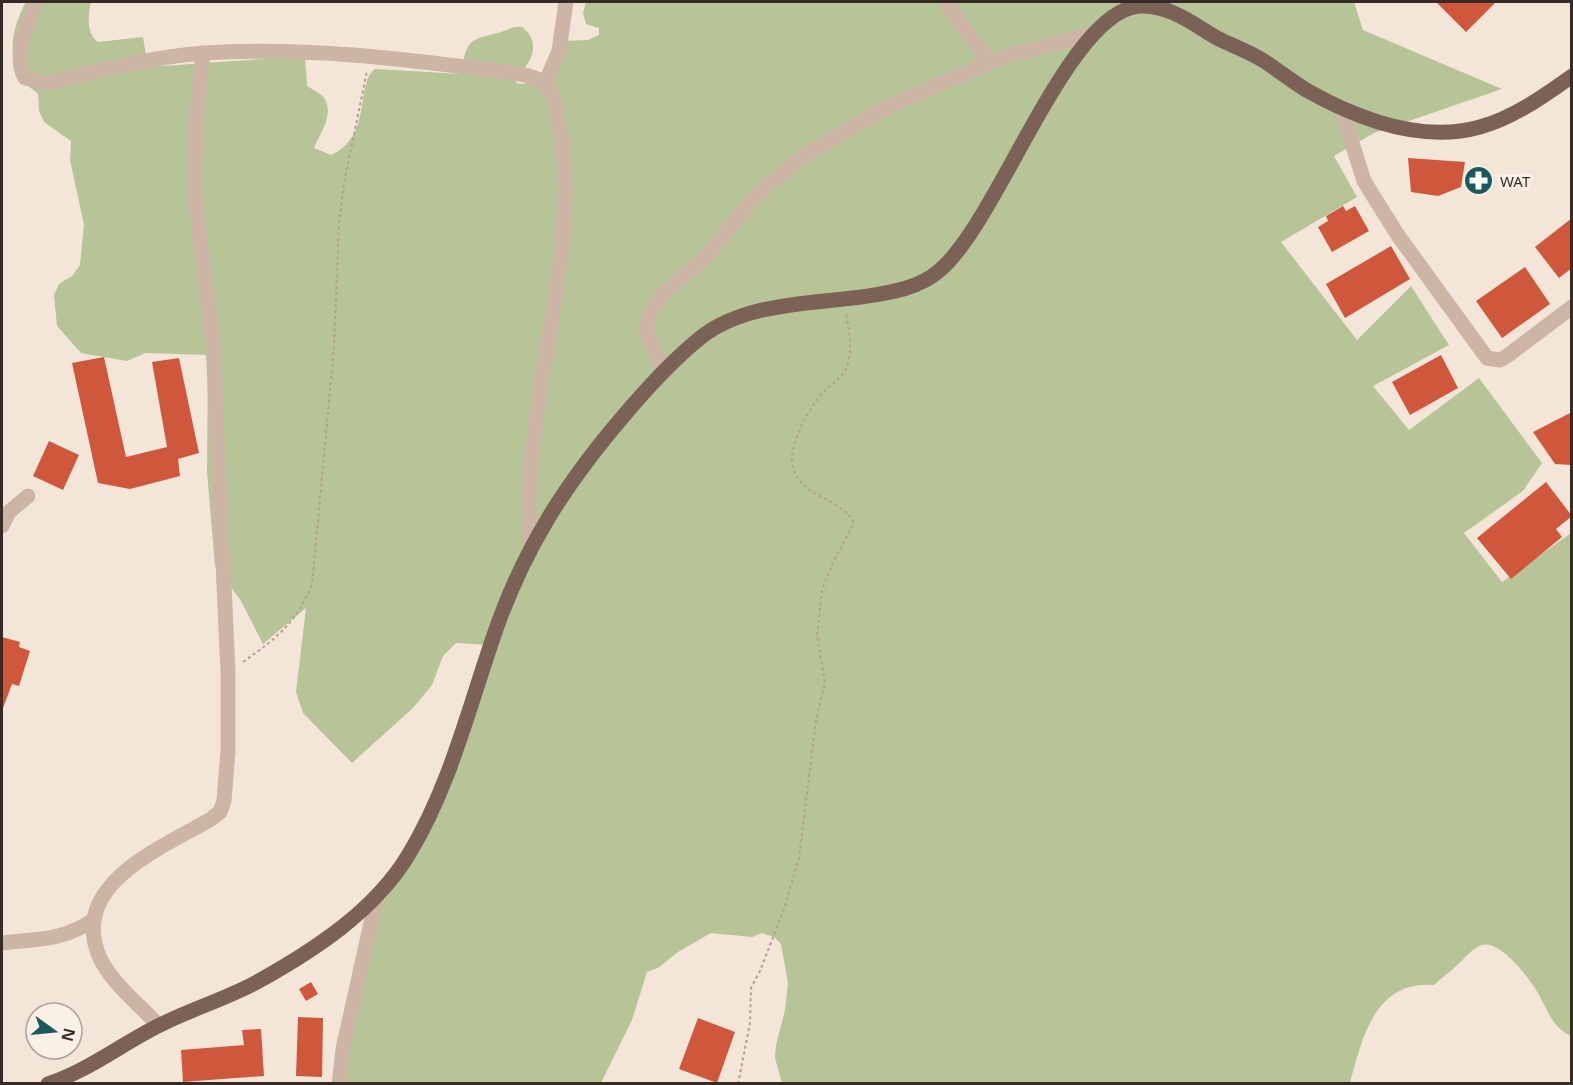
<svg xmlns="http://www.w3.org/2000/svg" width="1573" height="1085" font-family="'Noto Sans',sans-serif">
<rect width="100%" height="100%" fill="#f3e6d9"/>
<path fill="#b7c498" d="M26 2H91C88 15 86 33 98 42L143 37 148 67 305 56 307 86C313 90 323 94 326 101 333 117 319 135 314 148L331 155C373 137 355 83 375 69L462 74C466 35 472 41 504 31 511 28 514 26 522 27 543 42 531 67 513 78L517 83 523 84 541 79 563 41 588 40 599 35V28L586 24 583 13 586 2H1354L1363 30 1502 89 1374 133 1334 156 1357 197 1281 242 1357 340 1411 286 1449 345 1373 386 1409 430 1479 378 1542 463 1523 491 1464 533 1502 582 1571 533V1036C1552 1027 1548 1011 1538 993 1531 981 1522 970 1512 960 1481 931 1477 948 1452 970 1446 975 1440 979 1434 985 1375 980 1362 1038 1350 1083H782L775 1058 776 1045 785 1010 788 983 781 944 774 937 762 933 752 937 711 933 678 952 658 968 647 972 632 1020 601 1083H346L345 1051 378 909 409 862 490 645 456 643 443 656 432 685 413 708 352 763 303 713 296 692 306 608 263 644 241 601 215 566 207 472 208 355 146 353 127 361 81 353 57 326 54 295 59 284 72 276 80 265 84 225 70 160 71 141 44 122 39 111 38 94C34 90 27 86 23 82 5 60 13 24 26 2Z"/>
<g fill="#cf583c">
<path d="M1436 2H1496L1466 32Z"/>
<path d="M1408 158 1465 162 1461 187 1438 196 1411 192Z"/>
<path d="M1343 206 1346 211 1355 206 1369 231 1332 252 1318 227 1328 221 1326 216Z"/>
<path d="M1572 218V268L1559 278 1535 247Z"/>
<path d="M1391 246 1410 279 1345 318 1326 284Z"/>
<path d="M1525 267 1550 304 1502 338 1476 301Z"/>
<path d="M1441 355 1458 388 1410 415 1392 382Z"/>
<path d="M104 357 126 457 167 447 152 362 179 358 199 453 178 459 180 476 130 489 98 483 72 363Z"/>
<path d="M1572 412V465L1555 464 1533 432Z"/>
<path d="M49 441 79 455 63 490 33 476Z"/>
<path d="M1546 482 1572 516 1556 529 1562 537 1511 579 1477 538Z"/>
<path d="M2 637 20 642 19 647 30 651 19 686 12 684 3 708Z"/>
<path d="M311 982 318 994 306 1001 299 989Z"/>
<path d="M298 1017 323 1018 322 1077 296 1076Z"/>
<path d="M698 1018 735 1032 717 1083 679 1069Z"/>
<path d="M261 1029 264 1076 183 1082 181 1050 244 1045 242 1030Z"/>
</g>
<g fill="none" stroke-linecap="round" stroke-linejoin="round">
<g stroke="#b89e8f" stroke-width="2" stroke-dasharray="3 3" stroke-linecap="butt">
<path d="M243 662C277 638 296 623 312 585L334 348 339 224 344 183 367 71"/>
<path d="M738 1084 750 1023 751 988 760 971 784 909 799 858 816 720 825 683 817 635 822 590 833 562 854 523C841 498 806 499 794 471 785 450 809 407 823 393 832 383 842 379 847 366 854 347 848 331 846 312"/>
</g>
<g stroke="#ccb5a4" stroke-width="15">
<path d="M36 2C29 24 12 55 25 78L47 83C98 71 151 57 204 53 308 46 411 60 514 73 524 75 535 76 544 83 552 90 556 106 558 117 579 217 548 321 536 421 530 461 526 503 531 544"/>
<path d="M945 2 990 63"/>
<path d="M545 84 559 51 566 2"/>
<path d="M1341 108 1364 181 1397 234 1487 358 1500 360 1507 356 1572 307"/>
<path d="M665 371 646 333 649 314 662 295 706 257 755 196 802 157 885 108 1003 57 1092 34"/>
<path d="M2 526 9 512 28 496"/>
<path d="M2 943C38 938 59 942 92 921"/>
<path d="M158 1025C139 1004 111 983 99 956 69 884 162 848 211 819L220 812 224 801 228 751V672L213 343 195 198 196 119 203 53"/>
<path d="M339 1084 343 1049 377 896"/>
</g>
<path stroke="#7b6156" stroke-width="15" d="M48 1084C88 1071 123 1043 160 1025 191 1009 226 999 257 982 313 951 375 911 409 854 449 788 468 711 493 638 523 549 565 484 626 413 649 386 673 360 700 338 744 303 808 304 861 297 888 293 919 289 940 270 999 220 1068 10 1140 6 1168 4 1195 25 1217 38 1233 46 1250 52 1264 61 1279 71 1293 82 1308 91 1358 119 1422 143 1480 127 1513 118 1544 96 1572 76"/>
</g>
<defs>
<symbol id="pharmacy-disc" viewBox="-11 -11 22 22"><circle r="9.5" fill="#195b5c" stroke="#fbf0e6"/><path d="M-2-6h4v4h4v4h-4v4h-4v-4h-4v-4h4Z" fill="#fff"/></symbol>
</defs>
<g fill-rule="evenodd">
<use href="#pharmacy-disc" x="1462" y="164" width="33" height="33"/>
</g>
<g text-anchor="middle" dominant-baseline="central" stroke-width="6" stroke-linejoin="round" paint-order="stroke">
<g font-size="15" fill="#372b27" stroke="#fbf0e6" text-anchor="start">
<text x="1500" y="181">WAT</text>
</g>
</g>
<rect width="1573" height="1085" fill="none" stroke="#372b27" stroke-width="6"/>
<g transform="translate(54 1031) rotate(105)"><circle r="28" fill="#fbf0e6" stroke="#ada19a" stroke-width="1.5"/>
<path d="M0-4.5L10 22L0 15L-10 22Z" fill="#195b5c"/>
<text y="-9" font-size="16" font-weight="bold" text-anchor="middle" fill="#372b27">N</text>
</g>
</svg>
